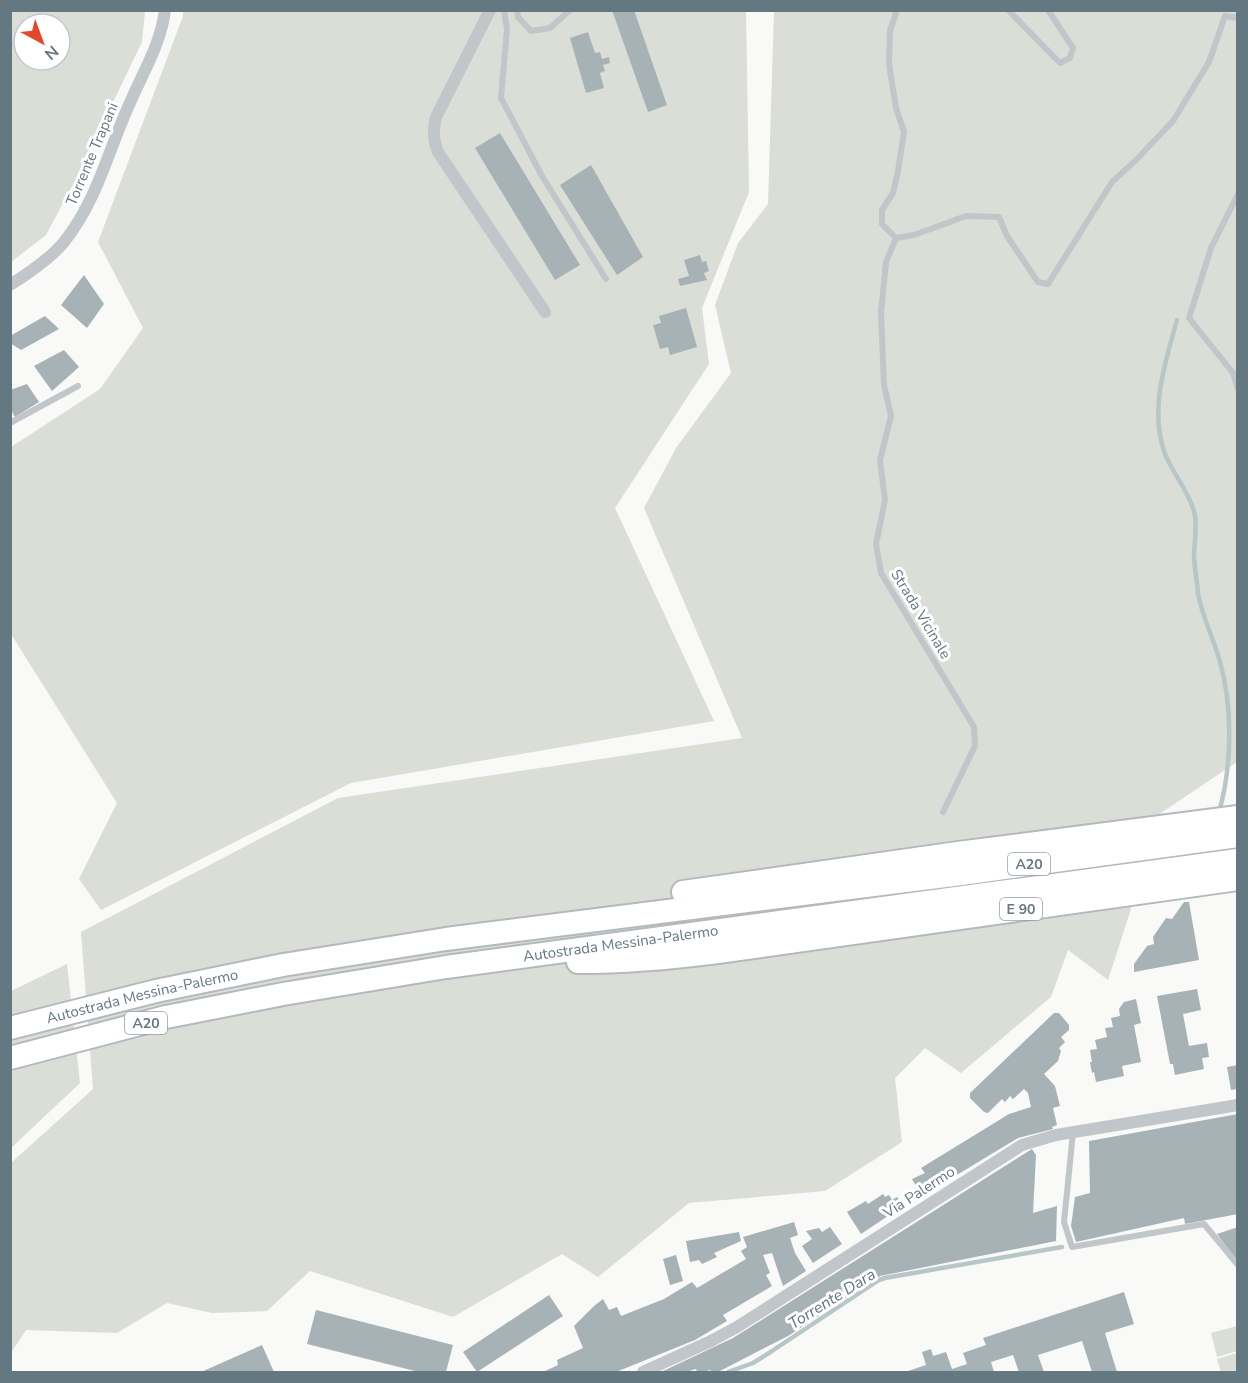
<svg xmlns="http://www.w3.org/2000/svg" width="1248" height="1383" font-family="'Nunito Sans',sans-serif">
<rect width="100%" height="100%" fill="#f9f9f7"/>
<g fill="#daded6" fill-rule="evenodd">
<path d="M11 10 145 11 142 42 78 175 46 235 11 262ZM24 24H60V60H24Z"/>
<path d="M183 11H746L749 192 702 308 709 364 615 508 714 721 351 783 101 910 79 879 117 803 11 634V447L100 389 143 328 98 242 183 16Z"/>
<path d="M774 11H1237V762L1149 821 1131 909 1108 980 1068 950 1051 997 961 1073 925 1048 895 1078 902 1142 825 1191 689 1203 598 1277 562 1254 453 1317 310 1271 267 1311 212 1313 167 1303 117 1333 26 1330 11 1353V1163L93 1089 81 932 338 798 742 738 644 508 676 448 731 373 715 305 738 243 768 204Z"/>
<path d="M67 964 80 1083 11 1148V991Z"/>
<path d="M1237 1326V1351L1217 1357 1211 1333Z"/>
<path d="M1237 1353V1372H1221L1217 1359Z"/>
</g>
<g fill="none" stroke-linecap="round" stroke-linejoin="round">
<g stroke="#b7c6c8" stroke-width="4.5">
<path d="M1177 320C1165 363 1149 411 1165 454 1173 474 1188 490 1194 511 1198 525 1194 542 1194 557 1195 569 1197 581 1198 593 1202 617 1214 639 1220 662 1233 707 1232 767 1219 812"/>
<path d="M728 1372 753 1363 772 1351 879 1280 885 1278 1062 1247"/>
</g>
</g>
<g fill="#a7b2b6">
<path d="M612 10H634L667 105 648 112Z"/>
<path d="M588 32 595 53 600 52 602 59 609 57 610 63 603 65 605 71 600 73 604 88 586 93 570 38Z"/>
<path d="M500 133 580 265 555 280 475 148Z"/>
<path d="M591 165 643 257 617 275 560 185Z"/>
<path d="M700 255 702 262 706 261 709 271 704 273 707 280 680 286 678 279 689 276 684 260Z"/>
<path d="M84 275 104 304 87 328 61 305Z"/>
<path d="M686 308 697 347 670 355 668 347 660 349 653 325 661 323 659 316Z"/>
<path d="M45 316 59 329 21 350 10 343V336Z"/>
<path d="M64 350 79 367 52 391 34 366Z"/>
<path d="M27 384 39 402 15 417 10 408V390Z"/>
<path d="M1184 902H1189L1199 960 1134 972V964L1147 946 1154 944 1153 937 1166 918 1172 919Z"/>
<path d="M1197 989 1201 1010 1183 1014 1189 1046 1207 1043 1209 1057 1202 1058 1204 1069 1175 1075 1173 1064H1170L1157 996Z"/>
<path d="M1136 999 1141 1023 1134 1025 1141 1062 1122 1066 1124 1076 1096 1082 1094 1072 1092 1073 1090 1062H1092L1090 1050 1097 1049 1095 1040 1107 1037 1105 1028 1113 1027 1111 1018 1120 1016 1119 1009 1124 1002Z"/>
<path d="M1054 1013H1059L1069 1025V1030L1061 1037 1065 1042 1059 1048 1061 1051 1058 1061 1044 1074 1055 1086 1060 1106 1053 1108 1057 1125 1052 1127 1053 1129 1018 1138 922 1196 912 1179 925 1173 921 1168 1009 1114 1031 1107 1028 1093 1024 1089 1013 1099 1010 1096 1005 1102 1002 1099 988 1113 984 1112 970 1098V1093Z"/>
<path d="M1238 1065V1089L1231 1090 1227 1067Z"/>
<path d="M1238 1114V1214L1185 1224 1184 1218 1076 1242 1071 1226 1075 1197 1090 1193 1089 1141Z"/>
<path d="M1032 1149 1036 1155 1033 1213 1057 1206 1056 1241 880 1276 788 1336 718 1372H712L710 1370 704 1372H697L696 1369 686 1372H661L733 1338Z"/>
<path d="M883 1194 885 1197 889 1195 892 1200 897 1197 903 1206 861 1234 847 1212 866 1201 868 1204Z"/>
<path d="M794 1222 798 1235 790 1238 795 1253 806 1271 783 1286 772 1253 763 1255 770 1273 766 1275 772 1286 723 1315 727 1321 695 1340 616 1372H543L558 1365 557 1360 583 1348 574 1326 594 1306 603 1299 609 1310 617 1307 621 1316 664 1299 692 1282 697 1288 746 1259 741 1251 747 1247 743 1237Z"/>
<path d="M830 1227 842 1244 813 1263 802 1246 812 1239 806 1231 819 1228 822 1232Z"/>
<path d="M1238 1227V1262L1217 1234Z"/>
<path d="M739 1232 741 1241 714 1253 717 1257 702 1264 699 1260 690 1262 686 1241Z"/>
<path d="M676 1255 683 1281 670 1285 663 1259Z"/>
<path d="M1124 1292 1134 1324 1105 1333 1117 1372H1092L1082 1341 1038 1355 1044 1372H1019L1013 1355 991 1362 994 1372H905L926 1365 922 1352 931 1349 933 1356 946 1352 952 1369 967 1364 963 1353 986 1345 983 1338Z"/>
<path d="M549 1295 563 1316 477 1372 463 1352Z"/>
<path d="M316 1310 453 1345 446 1372H419L307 1344Z"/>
<path d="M262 1345 274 1372H201Z"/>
</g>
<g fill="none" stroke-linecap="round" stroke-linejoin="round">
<defs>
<g id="motorway">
<path d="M683 892 958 853 1238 817"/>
<path d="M578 962C625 962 671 958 718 952L1238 879"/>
<path id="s1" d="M10 1028 156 991 283 965 446 939 961 874 1238 836"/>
<path id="s2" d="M10 1058 166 1017 283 994 446 967 1238 860"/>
</g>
</defs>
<use href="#motorway" stroke="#b3b9bc" stroke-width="26"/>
<g stroke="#c0c6c9" stroke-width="6">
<path d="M504 10 507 29 501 98 542 176 606 279"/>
<path d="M517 10 518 17 531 31 550 28 570 10"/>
<path d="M897 10 890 31 889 64 896 108 904 132 898 171 893 193 882 210V224L896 238 914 235 966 216 999 217 1007 236 1038 282 1048 284 1112 182 1136 160 1173 121 1209 62 1225 16 1238 18"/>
<path d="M1008 10 1060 63 1070 58 1073 48 1048 10"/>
<path d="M1238 194 1211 248 1189 318 1233 373 1238 389"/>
<path d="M896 238 886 262 881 312 884 385 891 416 880 460 885 500 876 544 881 573 974 727 975 746 943 812"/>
<path d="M10 423 78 386"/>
<path d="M1073 1133 1064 1222 1072 1247 1204 1224 1238 1265"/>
</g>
<g stroke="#c0c6c9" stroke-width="12">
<path d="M490 10 436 117C433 131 433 139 438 152L545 312"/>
<path d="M10 285C29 273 50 259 64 242 97 201 108 151 129 105 142 74 161 44 165 10"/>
<path d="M643 1372 711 1341 737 1327 1022 1145 1056 1135 1238 1105"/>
</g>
<use href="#motorway" stroke="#fff" stroke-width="22"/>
</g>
<g text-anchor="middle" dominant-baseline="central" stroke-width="6" stroke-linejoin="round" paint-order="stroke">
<g fill="#fff" stroke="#92a0a8" stroke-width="1.5">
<rect x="1008" y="853" width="42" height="22" rx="4.5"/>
<rect x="1000" y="898" width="42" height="22" rx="4.5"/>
<rect x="125" y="1012" width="42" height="22" rx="4.5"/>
</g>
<g font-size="14" font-weight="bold" fill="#647882">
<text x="1029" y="864">A20</text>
<text x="1021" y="909">E 90</text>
<text x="146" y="1023">A20</text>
</g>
<g font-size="15" fill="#647882" stroke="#fff">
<text transform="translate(92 154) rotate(-67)">Torrente Trapani</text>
<text transform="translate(921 614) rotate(59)">Strada Vicinale</text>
<text stroke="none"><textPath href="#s2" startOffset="622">Autostrada Messina-Palermo</textPath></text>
<text stroke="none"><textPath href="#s1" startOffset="136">Autostrada Messina-Palermo</textPath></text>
<text transform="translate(919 1192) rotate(-33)">Via Palermo</text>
</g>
<g font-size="16" font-style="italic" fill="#5f777c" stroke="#fff">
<text transform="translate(832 1299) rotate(-32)">Torrente Dara</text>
</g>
</g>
<rect width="1248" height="1383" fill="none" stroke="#647882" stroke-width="24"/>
<g transform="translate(42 42) rotate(139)"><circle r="28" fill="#ffffff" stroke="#c1c9cd" stroke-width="1.5"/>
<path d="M0-4.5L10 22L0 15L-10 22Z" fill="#e4472c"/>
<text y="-9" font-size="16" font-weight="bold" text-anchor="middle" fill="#647882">N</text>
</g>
</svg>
